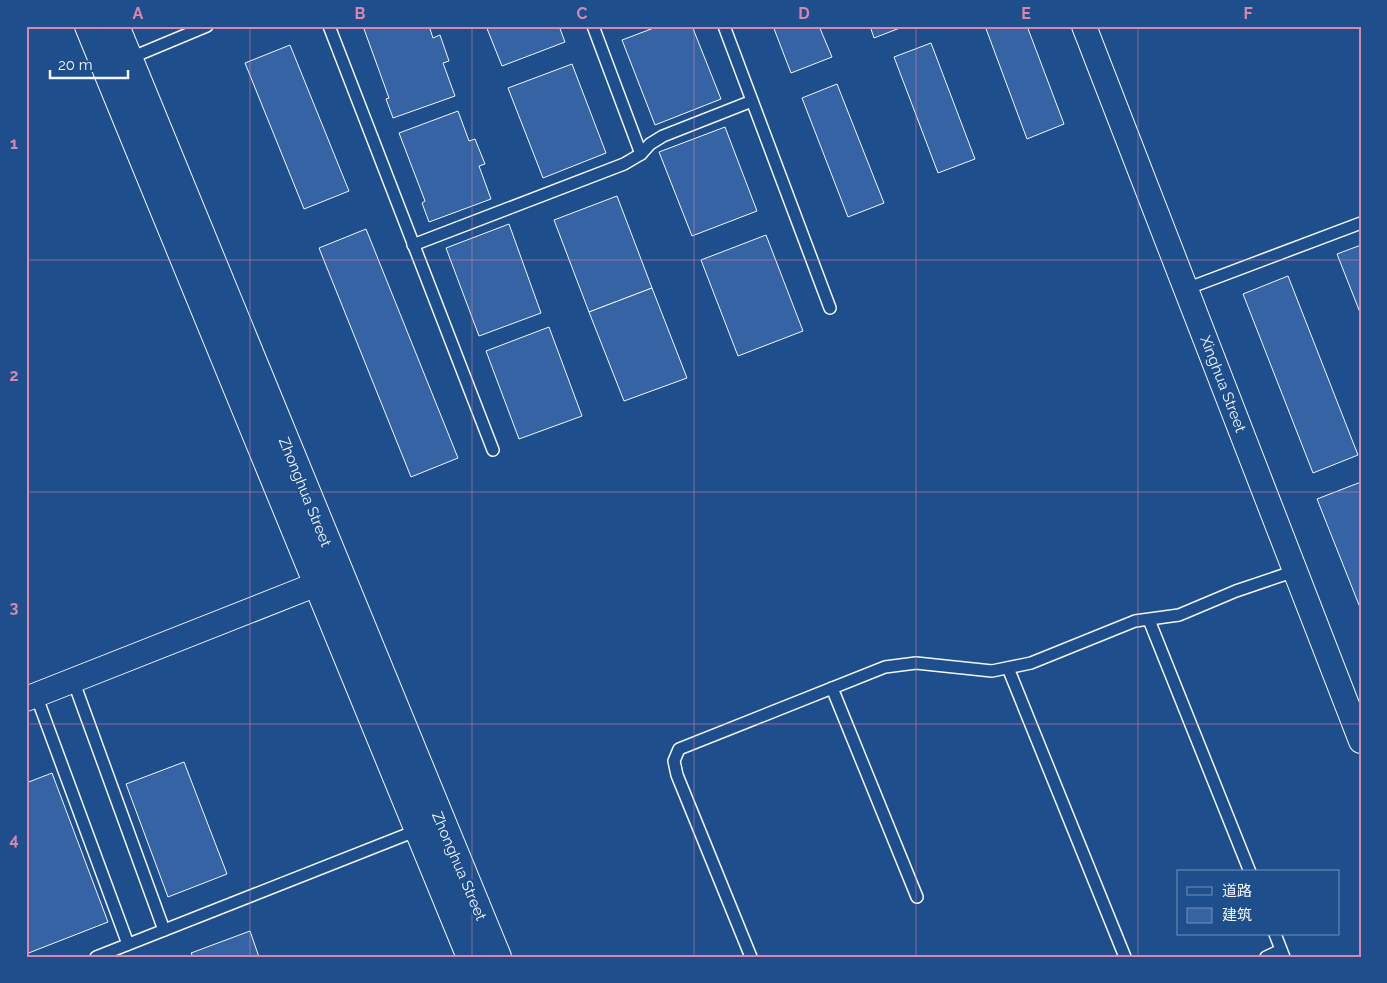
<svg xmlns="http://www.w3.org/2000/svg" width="1387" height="983" font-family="Raleway,'Noto Sans SC',sans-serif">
<rect width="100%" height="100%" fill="#1f4e8c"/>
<g fill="#3563a3" stroke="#f2f6ff">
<path d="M372 26H429L433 38 440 35 449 61 443 63 455 96 393 118 386 99 389 98 364 29Z"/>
<path d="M486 26H559L565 42 502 66Z"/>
<path d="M659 26H692L721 99 655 125 622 40Z"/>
<path d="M773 26H819L832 57 791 73Z"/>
<path d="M870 26H905L874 38Z"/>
<path d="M985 26H1027L1064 124 1027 139Z"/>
<path d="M931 43 975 159 938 173 894 57Z"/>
<path d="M290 45 349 191 304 209 245 63Z"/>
<path d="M572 64 606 153 543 178 508 88Z"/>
<path d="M837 84 884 203 848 217 802 98Z"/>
<path d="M458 111 469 141 475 139 485 164 479 166 491 199 429 222 422 203 425 201 399 133Z"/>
<path d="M725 127 757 211 692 236 659 152Z"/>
<path d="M617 196 652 288 589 312 554 220Z"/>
<path d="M509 224 541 313 479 336 446 248Z"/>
<path d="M366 229 458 458 411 477 319 248Z"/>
<path d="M766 235 803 331 738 356 701 260Z"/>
<path d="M1361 245V315L1337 254Z"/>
<path d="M1288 276 1358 455 1313 473 1243 294Z"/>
<path d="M652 288 687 378 624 401 589 312Z"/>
<path d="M549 327 582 416 519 439 486 351Z"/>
<path d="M1361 482V610L1317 499Z"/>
<path d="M184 762 227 874 168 897 126 784Z"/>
<path d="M52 773 108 922 26 954V783Z"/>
<path d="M250 931 259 957H193L191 953Z"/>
</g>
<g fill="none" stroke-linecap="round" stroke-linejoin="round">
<defs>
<g id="service">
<path d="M329 26 493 450"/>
<path d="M593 26 641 154"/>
<path d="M724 26 830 308"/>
<path d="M128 59 207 26"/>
<path d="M413 245 624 164 641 154 650 144 663 136 752 101"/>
<path d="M1186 289 1361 223"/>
<path d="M1149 620 1250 872"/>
<path d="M1008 668 1125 957"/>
<path d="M73 680 164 930"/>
<path d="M832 688 917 897"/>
<path d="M36 695 128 944"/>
<path d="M1275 934 1284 957"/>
<path d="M96 957 418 830"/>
<path d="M751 957 677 775 674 761 679 749 885 667 916 663 992 671 1031 663 1135 621 1179 615 1236 591 1295 571"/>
<path d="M1266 957 1281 950"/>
</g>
<g id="minor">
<path d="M1084 26 1361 741"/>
<path d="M26 699 317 584"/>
</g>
<g id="tertiary">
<path d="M89 26 471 957"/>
<path d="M115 26 497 957"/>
</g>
</defs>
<use href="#service" stroke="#f2f6ff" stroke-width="14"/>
<use href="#minor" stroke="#f2f6ff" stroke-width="26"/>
<use href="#tertiary" stroke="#f2f6ff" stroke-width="30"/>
<use href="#service" stroke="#1f4e8c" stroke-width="11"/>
<use href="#minor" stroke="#1f4e8c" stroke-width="24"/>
<use href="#tertiary" stroke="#1f4e8c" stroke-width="28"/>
</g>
<path fill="none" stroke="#da87ad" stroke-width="1" stroke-opacity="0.55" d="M250 26V957M472 26V957M694 26V957M916 26V957M1138 26V957M26 260H1361M26 492H1361M26 724H1361"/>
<g text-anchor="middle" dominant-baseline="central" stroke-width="4" stroke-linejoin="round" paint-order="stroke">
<g font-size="15" fill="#f2f6ff" stroke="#1f4e8c">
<text transform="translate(1223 384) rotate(69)">Xinghua Street</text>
<text transform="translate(305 492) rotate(68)">Zhonghua Street</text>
<text transform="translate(459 866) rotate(67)">Zhonghua Street</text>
</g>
</g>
<rect width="1387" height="983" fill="none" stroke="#1f4e8c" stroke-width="55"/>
<rect x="1177" y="870" width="162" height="65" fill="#1f4e8c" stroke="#7391ba"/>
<rect x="1187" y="887" width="25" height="8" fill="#1f4e8c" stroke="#7391ba"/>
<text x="1222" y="896" font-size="15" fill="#f2f6ff">道路</text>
<rect x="1187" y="908" width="25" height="15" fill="#3563a3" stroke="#7391ba"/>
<text x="1222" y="920" font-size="15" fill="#f2f6ff">建筑</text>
<path d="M50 70v8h78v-8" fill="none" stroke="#f2f6ff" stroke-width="2.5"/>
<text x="58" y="70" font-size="15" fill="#f2f6ff" stroke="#1f4e8c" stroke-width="4" paint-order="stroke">20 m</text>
<rect x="28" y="28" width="1332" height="928" fill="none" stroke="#da87ad" stroke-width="2"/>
<g font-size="16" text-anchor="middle" font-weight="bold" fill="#da87ad">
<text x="138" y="19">A</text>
<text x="360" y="19">B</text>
<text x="582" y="19">C</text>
<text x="804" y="19">D</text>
<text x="1026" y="19">E</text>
<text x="1248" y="19">F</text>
<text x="14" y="149">1</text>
<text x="14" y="381">2</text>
<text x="14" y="613">3</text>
<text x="14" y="845">4</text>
</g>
</svg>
